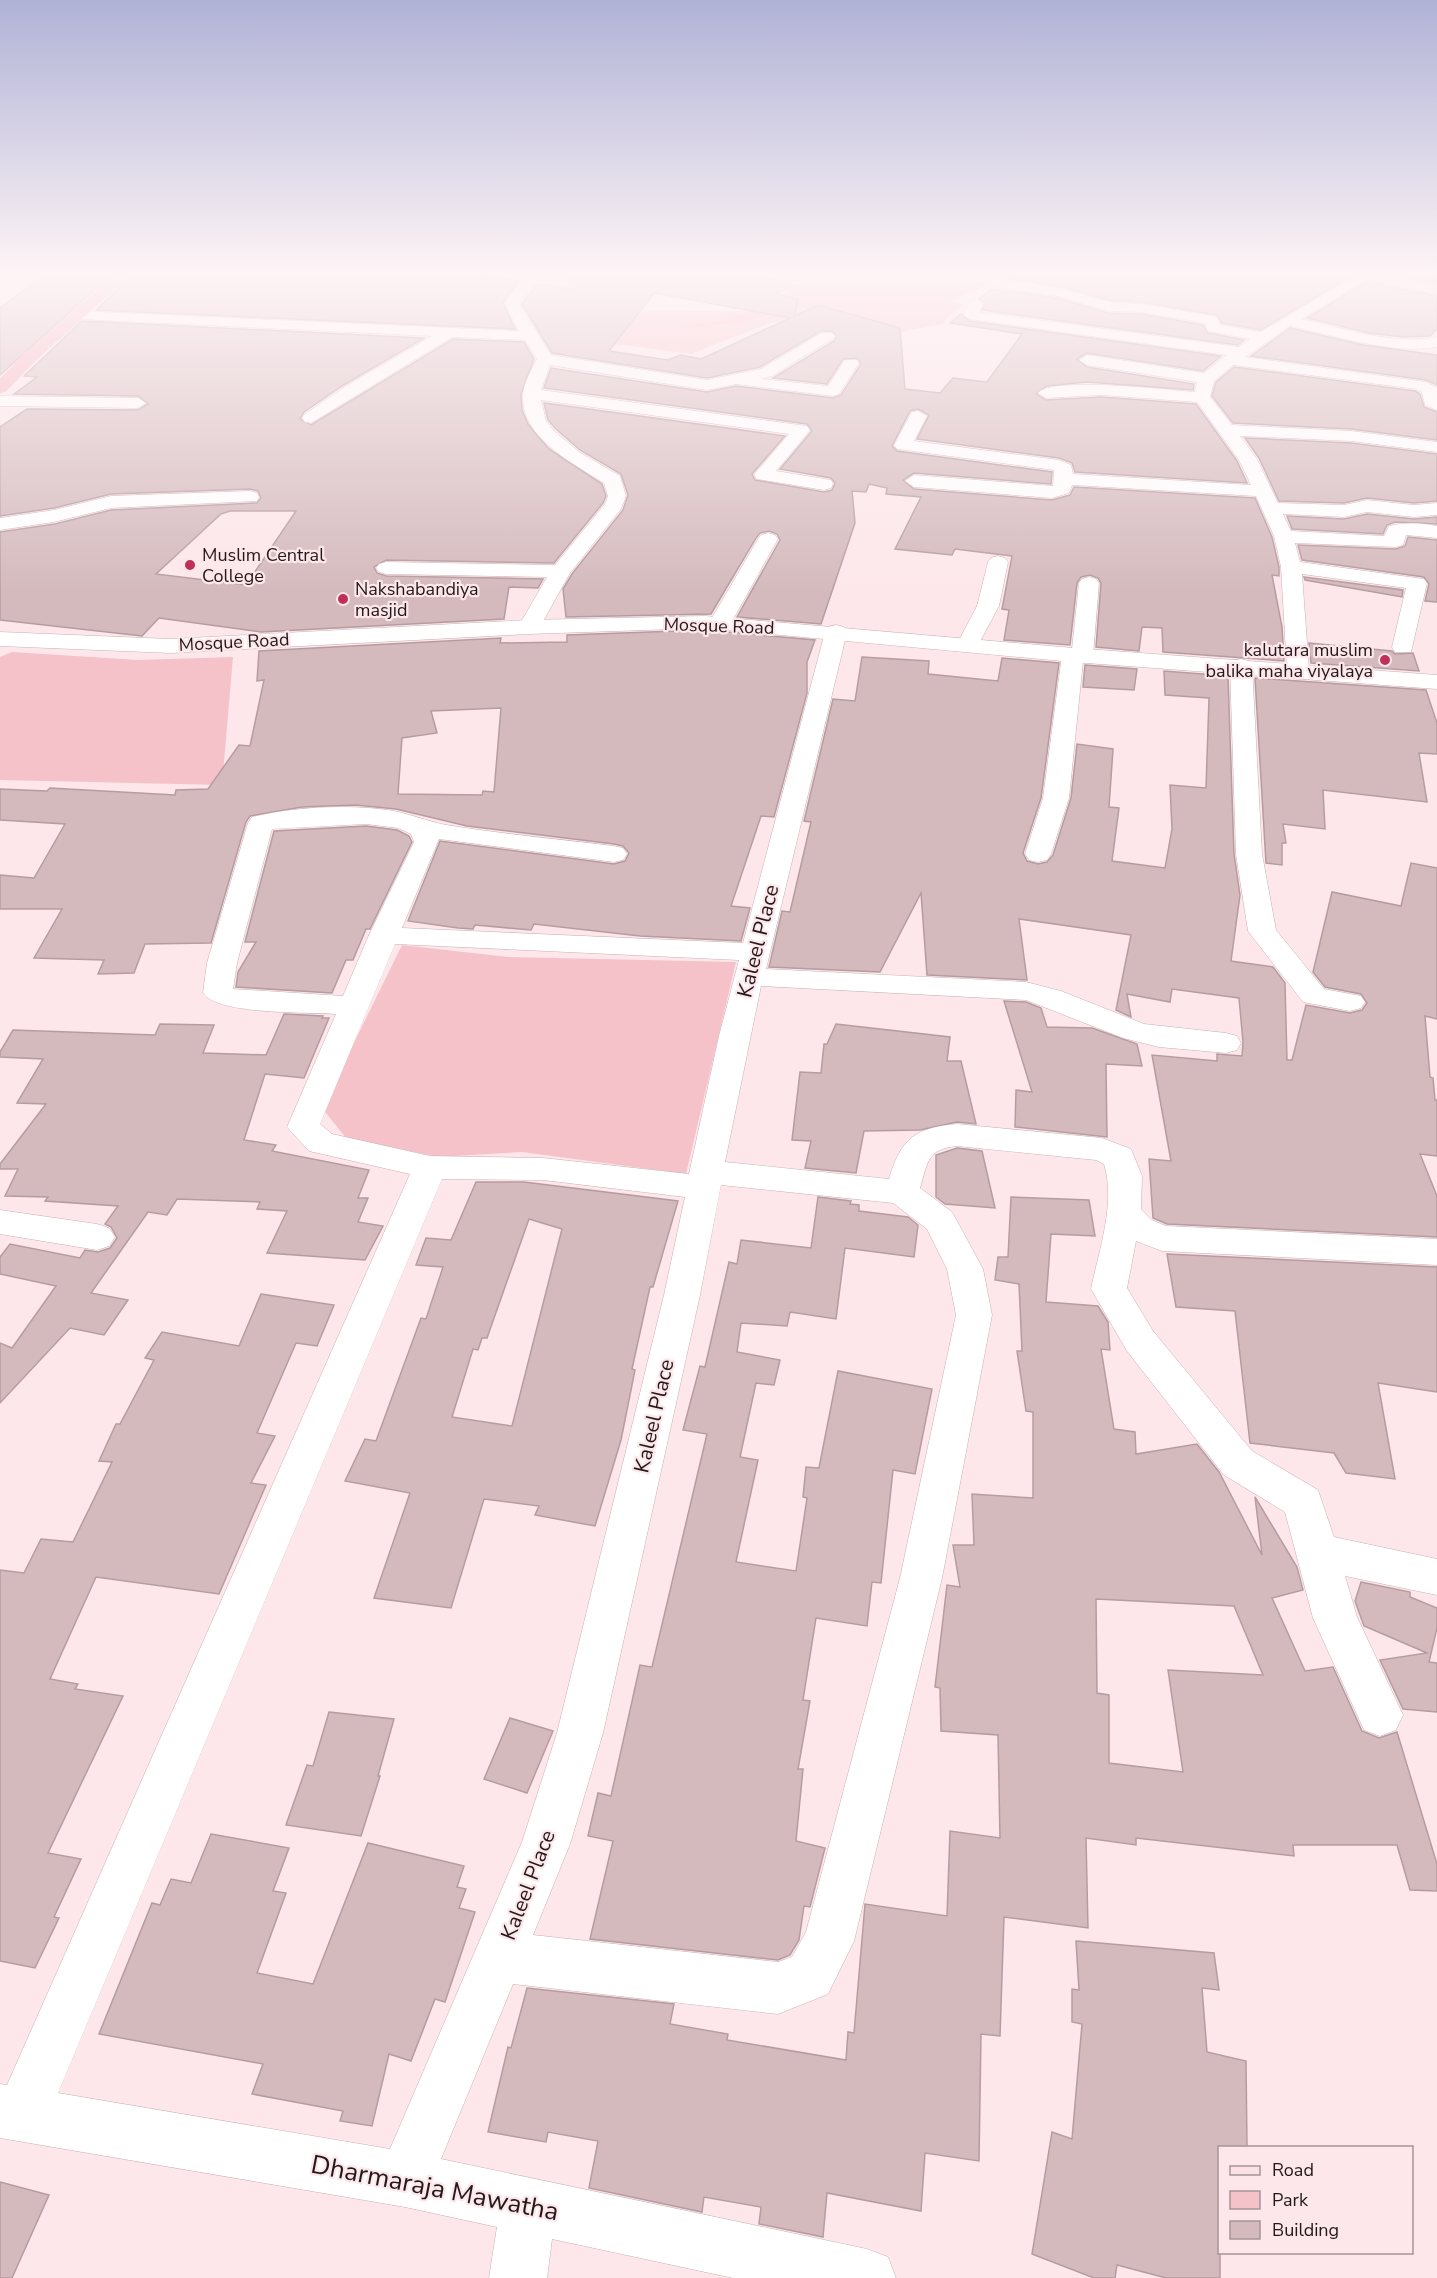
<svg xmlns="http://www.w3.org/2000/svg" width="1437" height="2278" font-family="'Nunito Sans',sans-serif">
<rect width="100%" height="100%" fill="#fde7ea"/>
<g fill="#f6c2c9">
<path d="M766 273H958L989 284 949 301 963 305 951 314 943 324 883 335 849 312 826 306 762 326 691 354 624 345 552 340 527 312 745 311 803 284Z"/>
<path d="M12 652 138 660 233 657 222 785 0 780V657Z"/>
<path d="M402 945 508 957 736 962 686 1174 522 1152 439 1157 346 1138 322 1108Z"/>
</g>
<path fill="#fcafbb" d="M760 307 774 313 749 321 689 328 686 325 717 322Z"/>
<g fill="#d4babd" stroke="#b69ca0" stroke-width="1.5" fill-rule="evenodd">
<path d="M47 273H113L0 375V308Z"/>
<path d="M135 273H471L518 281 503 303 515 329 96 310Z"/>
<path d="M567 273H747L798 286 775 293 798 299 794 316 819 305 900 328 905 389 940 393 953 378 987 382 1022 334 950 323 961 314 970 321 1221 356 1203 371 1087 353 1077 359 1087 367 1194 384 1193 390 1087 382 1047 386 1036 394 1046 400 1101 397 1196 404 1237 461 1247 483 1075 472 1072 463 1059 458 917 439 929 415 918 409 910 411 892 446 897 451 1052 472 1051 484 914 473 903 480 914 489 1052 500 1070 495 1074 487 1255 498 1272 537 1279 567V576L1272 575 1282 627 1284 661 1163 652 1162 628 1142 627 1139 651 1096 647 1101 583 1098 578 1090 575 1081 577 1077 583 1070 645 1004 640 1009 610 1002 609 1012 556 955 549 952 555 895 549 921 497 886 494 887 488 869 484 866 492 852 491 855 523 821 624 737 617 780 540 777 534 769 531 760 533 756 538 711 614 566 617 563 589 572 574 623 510 628 495 621 474 580 450 556 429 548 420 544 403 785 436 752 474 755 480 824 492 832 490 835 483 831 478 780 469 812 431 807 424 544 388 551 368 707 392 736 386 833 398 841 395 861 364 857 358 843 359 827 384 773 378 834 341 837 336 832 331H821L760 367 707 378 552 353 522 304 537 284 570 289ZM654 293 790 318 701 359 681 355 668 360 609 351Z"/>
<path d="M1014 273H1342L1348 278 1261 330 1222 323 1217 315 1141 302 1109 300 1059 286 1008 278Z"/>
<path d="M1387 273H1437V284Z"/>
<path d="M1366 282 1437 296V329L1430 336 1404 337 1369 333 1307 318Z"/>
<path d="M992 289 1057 298 1108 313 1141 314 1203 325 1208 333 1244 340 1238 345 982 310 985 303 979 299Z"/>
<path d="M82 321 424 338 342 386 304 412 300 419 311 425 453 339 524 342 534 359 521 394 522 410 528 424 549 449 602 484 606 496 603 503 554 563 386 560 374 567 377 573 386 576 543 579 538 588 509 587 504 619 261 632 159 618 142 636 0 620V532L55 524 111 510 257 503 261 498 258 491 250 489 111 494 54 508 0 516V427L27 409 138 410 148 404 138 396 14 394 37 377 24 376ZM230 511H296L246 585 156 574 221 514Z"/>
<path d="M1290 328 1363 345 1437 355V385L1426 380 1251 356Z"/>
<path d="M1234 367 1415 391 1420 394 1424 407 1437 412V440L1351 429 1233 423 1212 396 1216 382Z"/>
<path d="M1245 438 1351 443 1437 454V501L1414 503 1367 498 1344 503 1279 501 1259 458Z"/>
<path d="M1367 514 1414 519 1437 517V524L1395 522 1387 525 1383 534 1292 529 1287 516 1344 519Z"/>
<path d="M1408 537 1437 540V602L1425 601 1429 584 1424 577 1302 560 1298 545 1396 549 1405 546Z"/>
<path d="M1304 577 1403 590 1402 597 1305 580Z"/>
<path d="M705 630 815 640 807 662V693L774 817 761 816 731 906 750 908 741 941 640 936 534 924 531 930 475 925 473 929 458 928 408 921 440 841 614 864 625 861 629 853 623 846 614 844 467 826 396 809 355 805 302 807 250 816 246 822 211 943 145 944 134 973 98 974 104 960 34 958 62 909H0V875L34 878 65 824 0 820V789L47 791 50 788 175 795 176 790 208 789 239 745 250 746 264 680 257 681 259 651 501 638 500 643 567 642V635ZM501 708 494 792 483 791 482 795 398 794 402 738 437 733 431 711Z"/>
<path d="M1309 643 1392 651 1395 654 1413 653 1419 671 1311 663Z"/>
<path d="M862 657 929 661 928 674 998 681 1002 658 1059 663 1041 798 1023 853 1027 861 1038 864 1047 862 1053 855 1071 798 1077 744 1113 749 1109 807 1119 808 1112 861 1165 868 1172 829 1170 785 1206 788 1209 698 1165 695 1164 671 1228 676 1234 854 1240 895 1231 961 1273 967 1285 983 1287 1060H1292L1306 1005 1350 1013 1362 1010 1367 1003 1361 994 1325 987 1313 972 1332 892 1401 906 1411 863 1437 868V1019L1425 1016 1430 1077 1433 1078 1435 1100H1437V1156L1420 1154 1437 1196V1237L1167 1224 1153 1218 1149 1159 1171 1161 1152 1055 1217 1061V1054L1242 1056 1243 1042 1239 998 1172 989 1170 1002 1127 994 1131 1017 1116 1010 1131 935 1019 919 1027 980 927 975 921 893 880 972 769 967 782 911 790 912 811 822 804 821 833 699 855 701Z"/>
<path d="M1085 665 1137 669 1134 690 1083 687Z"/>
<path d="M1255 678 1426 690 1437 723V754L1419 753 1427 802 1323 790 1325 829 1283 824 1286 843H1282V865L1266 863Z"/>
<path d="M366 826 397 830 409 836 412 842 370 929H366L353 960H346L332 993 236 987 238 972 256 942H245L274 831Z"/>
<path d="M1004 1001 1026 1002 1041 1008 1047 1027 1092 1028 1137 1044 1142 1066 1106 1064 1107 1137 1015 1127 1016 1090 1032 1092Z"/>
<path d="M284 1014 323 1016 322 1018H329L304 1078 265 1074 244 1140 276 1145 272 1151 369 1170 358 1198H368L358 1222 383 1226 365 1260 267 1253 287 1211 257 1209 260 1202 177 1199 167 1215 148 1212 91 1293 128 1300 104 1335 70 1328 0 1403V1343L12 1348 56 1286 0 1274V1257L10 1244 80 1258 85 1250 98 1252 110 1248 117 1238 111 1227 105 1224 118 1206 45 1201 48 1197 5 1196 18 1169H0V1164L46 1104 17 1103 43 1059 0 1057V1052L13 1030 155 1035 160 1024 214 1025 203 1053 266 1055Z"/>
<path d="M836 1024 950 1037 947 1061H961L976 1124 957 1122 920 1130 864 1131 856 1173 805 1168 811 1141 792 1140 800 1072 821 1073 824 1044H827Z"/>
<path d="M957 1148 982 1151 995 1208 945 1204 936 1197V1155Z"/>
<path d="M476 1182H524L678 1201 653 1287H650L632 1369 635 1370 621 1440 595 1526 535 1515 539 1506 484 1499 451 1608 374 1598 410 1493 345 1481 365 1439 376 1441 421 1318 426 1319 443 1267 416 1265 426 1238 451 1240ZM529 1219 562 1229 512 1426 452 1417 473 1349 478 1350 482 1338H487Z"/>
<path d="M818 1197 851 1201 850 1204 859 1205V1211L908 1217 918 1225 914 1257 845 1248 836 1319 790 1312 787 1326 741 1323 737 1352 780 1360 774 1385 756 1383 740 1457 758 1460 736 1562 796 1571 807 1498 803 1497 806 1467 819 1468 838 1371 932 1389 915 1474 893 1470 881 1583 872 1582 867 1626 816 1618 803 1700 810 1701 798 1769H803L796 1841 825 1848 810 1907 804 1906 799 1940 790 1955 778 1960 590 1939 613 1841 588 1836 598 1793 611 1796 640 1665 652 1667 707 1434 683 1430 700 1366 705 1367 729 1262 737 1264 741 1240 811 1248Z"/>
<path d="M1011 1197 1089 1200 1095 1236 1051 1234 1046 1302 1098 1306 1108 1322 1110 1350 1101 1349 1114 1429 1135 1432 1136 1454 1197 1444 1219 1472 1262 1555 1255 1497 1297 1567 1303 1590 1272 1598 1305 1671 1333 1667 1362 1731 1379 1738 1397 1732 1437 1864V1891L1410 1890 1397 1845H1293L1294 1856 1136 1838V1845L1086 1838 1088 1928 1004 1917 1000 2036 981 2034 979 2161 925 2153 921 2211 827 2193 823 2237 759 2224 761 2207 704 2197 702 2212 589 2188 598 2141 548 2132 546 2142 488 2132 508 2047 511 2048 527 1988 674 2004 670 2024 728 2034 727 2040 846 2060 848 2032 854 2033 865 1904 947 1916 950 1831 1000 1838 998 1735 941 1731 940 1688 935 1687 947 1585 960 1587 953 1545H974L972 1494 1033 1498V1412L1026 1411 1017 1351H1022L1019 1284 995 1280 998 1257H1008ZM1096 1599 1234 1606 1263 1675 1168 1670 1183 1772 1109 1763V1695L1097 1693Z"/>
<path d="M1167 1254 1437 1267V1392L1378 1383 1395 1479 1346 1473 1334 1453 1250 1443 1235 1311 1176 1307Z"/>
<path d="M261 1294 334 1305 317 1346 296 1343 257 1433 275 1436 251 1483 266 1485 219 1594 96 1577 50 1679 78 1684 75 1689 123 1696 48 1853 81 1859 54 1917 59 1918 35 1968 0 1961V1570L24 1573 41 1539 73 1542 112 1462 99 1461 116 1424H120L154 1360 145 1358 162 1332 239 1346Z"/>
<path d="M1361 1582 1410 1592V1597L1437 1608V1628L1429 1662 1437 1663V1712L1403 1709 1380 1660 1427 1653 1364 1626 1355 1601Z"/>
<path d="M329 1712 394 1719 378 1776H380L361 1836 286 1825 307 1765 313 1766Z"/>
<path d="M510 1718 553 1731 527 1793 484 1779Z"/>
<path d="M211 1834 289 1848 273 1891 286 1893 257 1973 313 1984 368 1843 464 1866 457 1887 466 1889 459 1908 475 1912 445 2002 435 1999 411 2061 389 2054 372 2126 340 2121 343 2111 252 2094 263 2064 99 2034 152 1903 160 1905 171 1879 191 1883Z"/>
<path d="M1076 1941 1214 1953 1219 1990 1202 1988 1207 2052 1246 2061 1247 2148H1220V2278H1166L1117 2265 1115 2278H1094L1032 2254 1052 2132 1072 2139 1082 2024 1072 2022V1989L1079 1990Z"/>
<path d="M0 2182 49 2195 12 2278H0Z"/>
</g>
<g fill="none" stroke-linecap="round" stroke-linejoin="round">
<defs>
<g id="minor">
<path d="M530 273H546L531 286 519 304 551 355 707 380 761 369 822 333H832L835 336 832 339 772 376 761 379 828 386 845 360H857L859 363 839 394 833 396 736 384 707 390 550 365 541 390 807 426 810 430 807 434 776 471 831 480 833 484 831 488 824 490 757 479 754 475 757 471 789 434 541 400 546 421 554 431 579 452 620 476 626 496 621 509 570 573 537 632H521L518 627 547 577 386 574 379 572 376 568 379 564 386 562 555 565 605 504 608 496 604 483C573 463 520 438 523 394 524 382 532 369 537 359L525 340 452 337 311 423 305 422 302 418 305 414 343 388 432 336 79 319 72 315 79 311 519 331 505 304 521 280Z"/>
<path d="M1360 273H1370L1372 276 1301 319C1343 328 1394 346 1437 337V347C1393 355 1333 335 1290 326L1245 357 1426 382 1437 388V410L1425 405 1422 392 1416 389 1233 365 1214 381 1210 397 1232 425 1351 431 1437 442V452L1351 441 1240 436 1257 459 1278 503 1344 505 1367 500 1414 505 1437 503V515L1414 517 1367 512 1344 517 1283 514 1291 531 1384 536 1389 526C1405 522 1421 523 1437 526V538L1406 535 1403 545 1396 547 1295 543 1300 562 1424 579 1427 583 1411 652H1395L1392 647 1406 588 1302 574 1309 670 1306 675H1290L1287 670 1281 567 1274 536 1256 496 1072 485 1069 493 1052 498 914 487 905 481 914 475 1053 486 1054 470 897 449 894 445 912 412 918 411 927 416 914 441 1059 460 1071 465 1073 474 1251 485 1239 460 1197 402 1101 395 1046 398 1038 393C1051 376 1170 390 1195 392L1197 382 1087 365 1079 360 1087 355 1204 373 1227 355 970 319 963 315 971 301 976 300 983 304 979 312 1239 347 1250 339 1208 331 1205 323 1141 312 1109 311 1057 296 992 286 977 281V275L1058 288 1109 302 1141 304 1212 316 1217 317 1220 325 1261 332Z"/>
<path d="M0 396 138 398 146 403 138 408 0 406Z"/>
<path d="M250 491 257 493 259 497 257 501 111 508 54 522 0 530V518L54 510 111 496Z"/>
<path d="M768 533 775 535 778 539 731 623 728 628H712L709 623 758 539 761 535Z"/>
<path d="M998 556 1005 558 1008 562 999 606 976 649H960L957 644 977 606 988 562 991 558Z"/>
<path d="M1089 577 1096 579 1099 583 1093 655 1090 660 1083 661 1069 798 1051 854 1047 860 1038 862 1029 860 1025 854 1043 798 1062 655 1065 650 1072 649 1079 583 1082 579Z"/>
<path d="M836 625 844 627 847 632 766 969 1026 982 1061 991 1144 1024 1226 1033 1237 1036 1241 1043 1237 1050 1226 1053 1159 1047 1123 1038 1026 1000 761 986 725 1162 889 1179C901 1138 915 1128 957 1124L1102 1138 1131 1149 1142 1176 1141 1209 1152 1220 1166 1226 1437 1239V1265L1162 1251 1136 1241 1127 1288 1153 1331 1252 1451 1318 1490 1334 1537 1437 1559V1595L1345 1576 1357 1617 1403 1715 1396 1730 1380 1736 1364 1730 1313 1618 1285 1512 1224 1475 1127 1351 1091 1289C1099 1250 1116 1203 1104 1164L1096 1160 957 1146C927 1149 928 1162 920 1188L952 1212 957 1221 983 1269 992 1315 942 1578 854 1941 828 1994 778 2014 513 1984 441 2159 867 2249 888 2257 896 2278H733L552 2239 547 2278H489L497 2227 405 2207 0 2138V2084L7 2085 410 1174 309 1151 287 1127 336 1014C307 1012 218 1015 203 993L207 963 248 823 252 817C293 807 346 804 388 810 408 813 426 821 446 825 502 834 558 839 614 846L623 848 627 854 623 860 614 862 439 839 402 928 743 943 825 632 828 627ZM366 824 398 828 411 834 414 842 369 935 343 996 233 989 237 963 272 829ZM395 944 739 960 719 1036 689 1174 543 1158 430 1156 332 1134 320 1124ZM442 1179 543 1180 685 1197 664 1295 557 1733 522 1842 390 2149 58 2093ZM721 1185 893 1203 927 1229 947 1269 956 1315 900 1578 806 1932 792 1957 778 1962 533 1935 570 1844 603 1733 700 1295Z"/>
<path d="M1241 659 1249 661 1252 666 1262 854 1276 930 1324 989 1361 996 1365 1002 1361 1008 1350 1011 1303 1002 1248 931 1236 854 1230 666 1233 661Z"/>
<path d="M0 1210 97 1224 109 1228 115 1237 109 1246 97 1250 0 1234Z"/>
</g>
<path id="tertiary" d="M705 616 1073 648 1437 675V689L1073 662 705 628 529 634 171 653 0 646V632L171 639 529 620Z"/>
<path id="secondary" d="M1344 273H1374L1437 286V294L1351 277Z"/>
<path id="trunk" d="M117 273H133L36 360 6 391 0 393V379L24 354Z"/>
</defs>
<use href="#minor" stroke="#cab0b3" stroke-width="1"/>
<use href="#tertiary" stroke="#cab0b3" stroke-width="1"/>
<use href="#secondary" stroke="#cab0b3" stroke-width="1"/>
<use href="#trunk" stroke="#cecccd" stroke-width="1"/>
<use href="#minor" fill="#fff" fill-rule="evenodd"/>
<use href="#tertiary" fill="#fff" fill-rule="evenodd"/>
<use href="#secondary" fill="#fbe0e5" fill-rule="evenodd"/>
<use href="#trunk" fill="#f4aeb8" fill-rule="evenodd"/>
</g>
<linearGradient id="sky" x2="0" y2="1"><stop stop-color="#b0b2d6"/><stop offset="0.46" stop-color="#fef4f6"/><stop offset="1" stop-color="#fef4f6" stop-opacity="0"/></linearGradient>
<rect width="1437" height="592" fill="url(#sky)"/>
<g fill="#bf3058" stroke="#fde7ea" stroke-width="2">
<circle cx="190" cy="565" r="6"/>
<circle cx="343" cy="599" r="6"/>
<circle cx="1385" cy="660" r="6"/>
</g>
<g text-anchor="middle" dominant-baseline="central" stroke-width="4.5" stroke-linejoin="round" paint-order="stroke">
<g font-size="18" fill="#22191a" stroke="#fde7ea" text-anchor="start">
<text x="202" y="555">Muslim Central<tspan x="202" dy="21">College</tspan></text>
<text x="355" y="589">Nakshabandiya<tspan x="355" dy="21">masjid</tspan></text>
<text x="1373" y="650" text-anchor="end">kalutara muslim<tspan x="1373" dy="21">balika maha viyalaya</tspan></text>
</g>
<g font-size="18" fill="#22191a" stroke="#fde7ea">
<text transform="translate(719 626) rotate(2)">Mosque Road</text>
<text transform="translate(234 642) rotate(-3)">Mosque Road</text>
</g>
<g font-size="21" fill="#22191a" stroke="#fde7ea">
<text transform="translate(758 941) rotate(-76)">Kaleel Place</text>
<text transform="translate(654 1416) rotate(-77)">Kaleel Place</text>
<text transform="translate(528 1885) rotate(-69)">Kaleel Place</text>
</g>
<g font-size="26" fill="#22191a" stroke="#fde7ea">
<text transform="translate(435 2188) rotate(11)">Dharmaraja Mawatha</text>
</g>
</g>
<rect x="1218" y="2146" width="195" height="108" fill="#fde7ea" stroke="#a59597" stroke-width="1.5"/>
<rect x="1230" y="2166" width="30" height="9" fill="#fbe0e5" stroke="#a59597" stroke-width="1.5"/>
<text x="1272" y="2176" font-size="18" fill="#22191a">Road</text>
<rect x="1230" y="2191" width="30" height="18" fill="#f6c2c9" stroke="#a59597" stroke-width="1.5"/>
<text x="1272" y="2206" font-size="18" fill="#22191a">Park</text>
<rect x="1230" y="2221" width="30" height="18" fill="#d4babd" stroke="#a59597" stroke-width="1.5"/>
<text x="1272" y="2236" font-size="18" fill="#22191a">Building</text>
</svg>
